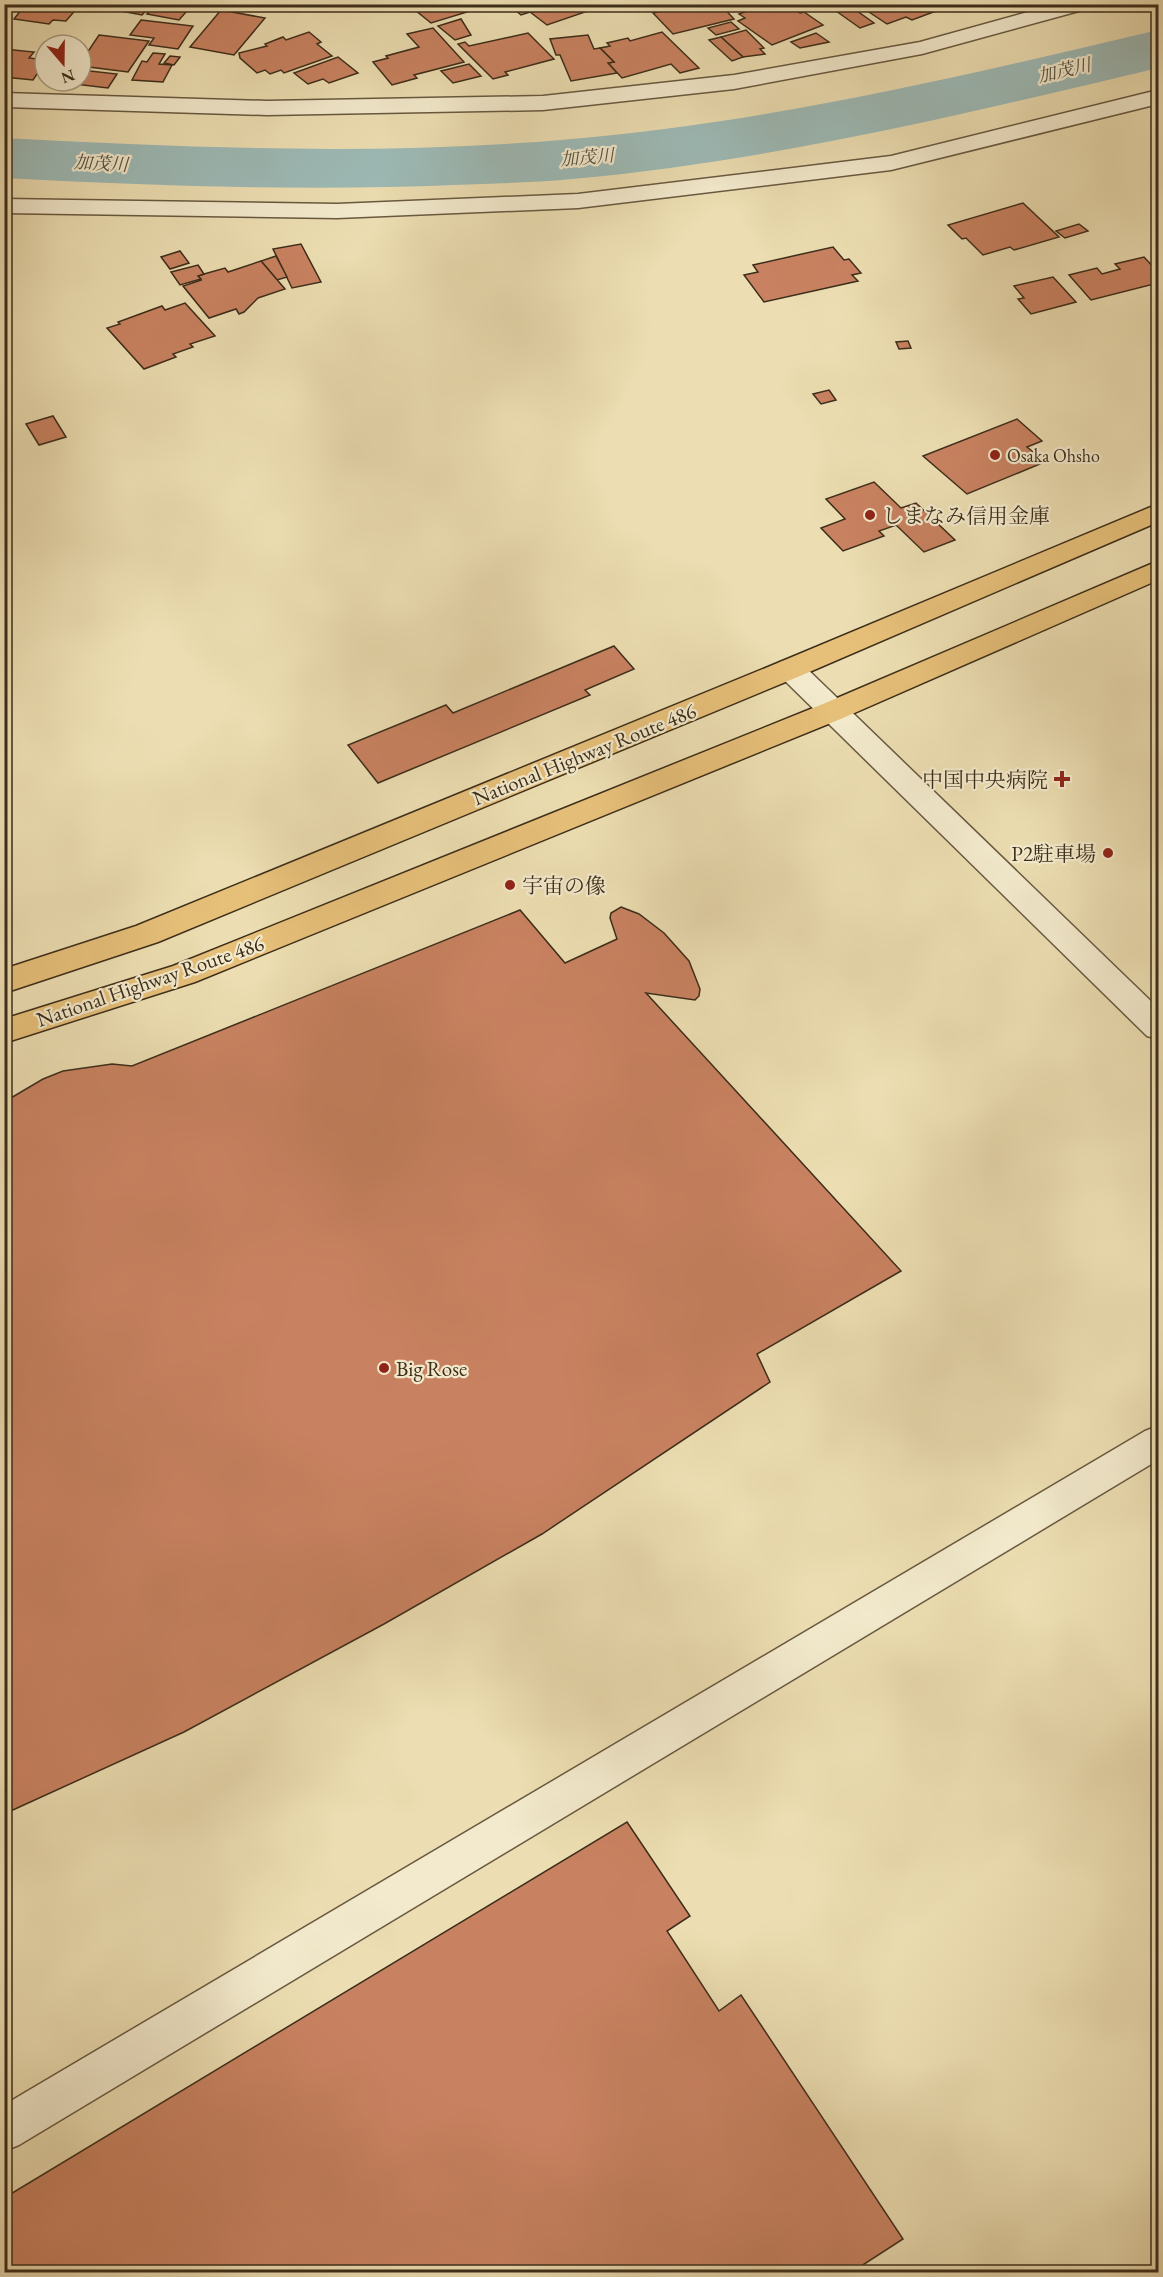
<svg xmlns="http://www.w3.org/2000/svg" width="1163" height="2277" font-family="'EB Garamond','Noto Serif JP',serif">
<rect width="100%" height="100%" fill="#ecdeb2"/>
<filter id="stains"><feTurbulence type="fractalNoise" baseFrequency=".00333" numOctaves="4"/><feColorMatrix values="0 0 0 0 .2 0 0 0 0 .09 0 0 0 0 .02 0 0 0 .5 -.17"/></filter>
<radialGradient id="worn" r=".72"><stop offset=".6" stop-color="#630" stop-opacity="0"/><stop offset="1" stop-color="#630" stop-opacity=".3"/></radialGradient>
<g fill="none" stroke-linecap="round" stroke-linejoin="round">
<path fill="#9dbab6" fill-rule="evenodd" d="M1158 30V68C965 114 771 161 572 179 533 183 494 183 455 185 305 191 155 186 4 178V138C192 148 384 156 572 139 770 122 965 76 1158 30Z"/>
</g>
<g fill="#c98261" stroke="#3c2d1a" stroke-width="1.5">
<path d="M26 4H58L78 7 66 21 53 20 49 24 14 19Z"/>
<path d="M101 4H152L142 15 99 7Z"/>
<path d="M156 4H193L179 20 147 14Z"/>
<path d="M426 4H478V5L474 6 477 9 431 23 415 10 428 6Z"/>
<path d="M508 4H582L588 11 547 25 530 12 521 15Z"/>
<path d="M672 4H720L734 19 673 34 653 13 675 8Z"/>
<path d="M780 4H787L800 13 804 12 823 25 772 45 738 21 745 18 739 14 758 7 763 11Z"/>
<path d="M834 4H847L874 23 860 28 829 6Z"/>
<path d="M857 4H943L947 7 912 20 906 17 887 24Z"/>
<path d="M221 10 265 18 234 55 190 47Z"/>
<path d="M461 19 471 35 455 40 438 26Z"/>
<path d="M141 20 193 26 178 49 149 45 154 38 130 35Z"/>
<path d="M731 22 739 29 716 35 708 28Z"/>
<path d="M433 28 464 62 414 75 417 78 392 85 373 62 388 58 386 56 419 47 407 34Z"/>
<path d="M746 30 764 48 760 49 765 54 743 57 721 37Z"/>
<path d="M309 32 321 42 317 44 332 56 284 73 281 70 270 74 265 70 257 73 240 58 239 53 267 46 265 44 283 37 286 40Z"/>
<path d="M662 32 699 68 680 73 671 64 622 78 608 63 614 62 600 48 610 46 607 43 628 38 630 41Z"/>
<path d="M528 33 554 59 505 72 508 75 493 79 458 44 465 42 469 46Z"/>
<path d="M816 33 829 42 800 48 791 42Z"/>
<path d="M99 35 149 41 128 72 81 66V62Z"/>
<path d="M588 35 594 49 600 48 614 62 608 63 617 73 571 81 560 55H556L550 39Z"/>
<path d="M721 37 743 57 732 61 709 40Z"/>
<path d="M4 49 34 52 29 58 45 60V62L33 80 4 77Z"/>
<path d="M153 53 165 54 159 64 172 65 163 82 132 80 142 61 147 62Z"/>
<path d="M170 56 180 57 174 65 164 63Z"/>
<path d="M338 57 358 73 329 83 323 79 308 84 294 73Z"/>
<path d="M469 64 481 76 453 83 441 71Z"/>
<path d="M81 70 117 74 108 88 49 81H81Z"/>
<path d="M1023 203 1059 237 1014 250 1010 247 983 255 966 238 962 239 948 225Z"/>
<path d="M1079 224 1088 231 1065 238 1056 231Z"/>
<path d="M301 244 321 282 292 288 273 249Z"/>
<path d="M833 247 844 260 849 259 861 273 852 275 858 281 764 302 744 275 758 272 753 265Z"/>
<path d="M180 251 189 263 170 269 161 257Z"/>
<path d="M276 256 287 277 277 280 261 261Z"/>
<path d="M1144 257 1158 272V283L1091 300 1069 275 1097 268 1102 274 1120 269 1115 264Z"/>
<path d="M261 261 285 289 258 298 244 312 239 314 236 309 209 318 183 286 201 280 198 276 204 274 225 268 228 272Z"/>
<path d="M198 265 204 274 198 276 201 279 180 285 171 272Z"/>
<path d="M1053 277 1076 302 1031 314 1018 299 1024 298 1014 286Z"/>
<path d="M185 303 215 336 190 344 193 347 173 354 176 357 144 369 107 328 120 324 118 322 162 306 165 310Z"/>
<path d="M908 341 911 348 899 349 896 342Z"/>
<path d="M829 390 836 400 821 404 813 394Z"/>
<path d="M53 416 66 437 39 445 26 424Z"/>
<path d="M1017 419 1042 441 1027 447 1042 459 1040 464 967 494 923 456Z"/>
<path d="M874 482 901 508 916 503 955 540 924 552 896 525 879 531 884 536 843 551 821 528 845 519 826 499Z"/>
<path d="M614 646 634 669 585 690 590 695 378 783 348 745 446 705 453 713Z"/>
<path d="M621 907 639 914 664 933 689 961 700 989 699 996 695 1000 646 993 901 1271 757 1354 770 1382 542 1534 384 1624 184 1732 4 1814V1102L43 1079 63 1071 112 1064 132 1066 520 910 565 963 617 939 610 918 611 913Z"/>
<path d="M627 1822 690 1916 667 1931 719 2011 741 1995 903 2239 852 2272H4V2198Z"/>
</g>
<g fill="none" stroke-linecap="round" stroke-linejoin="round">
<defs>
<g id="street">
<path d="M1057 4H1093L1090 8 922 54 734 89 543 110 267 115 4 107V93L267 101 543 96 734 75 920 42Z"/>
<path d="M1158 90V104L891 170 578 208 337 218 4 213V199L337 204 578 194 891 156Z"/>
<path d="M790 660 800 662 1158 1008V1039L1147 1036 780 676 776 669 780 662Z"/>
<path d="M1158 1426V1460L19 2145 4 2151V2105L1145 1431Z"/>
</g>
<g id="highway">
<path d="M1158 504V522L800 676 158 942 4 993V969L136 926 780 662Z"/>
<path d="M1158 561V580L843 718 195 982 4 1043V1019L173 966 823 704Z"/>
</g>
</defs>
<use href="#street" stroke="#685940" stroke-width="3"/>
<use href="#highway" stroke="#3c2d1a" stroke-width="3"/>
<use href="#street" fill="#f3eacd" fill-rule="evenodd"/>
<use href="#highway" fill="#e6bf79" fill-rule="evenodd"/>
</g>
<g fill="#8f2418" stroke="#f3eacd" stroke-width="2">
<circle cx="995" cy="455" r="6"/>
<circle cx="870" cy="515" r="6"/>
<path d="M1059 770h6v6h6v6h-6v6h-6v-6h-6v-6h6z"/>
<circle cx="1108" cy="853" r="6"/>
<circle cx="510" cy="885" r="6"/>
<circle cx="384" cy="1368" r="6"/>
</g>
<g text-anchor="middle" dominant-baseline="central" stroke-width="4.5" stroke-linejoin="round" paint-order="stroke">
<g font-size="18" font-style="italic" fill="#545041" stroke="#f3eacd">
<text transform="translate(1064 70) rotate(-13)">加茂川</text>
<text transform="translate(587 157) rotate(-5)">加茂川</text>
<text transform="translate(101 163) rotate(3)">加茂川</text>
</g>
<g font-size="18" fill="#3c2d1a" stroke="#f3eacd" text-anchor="start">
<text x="1007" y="455">Osaka Ohsho</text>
</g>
<g font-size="21" fill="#3c2d1a" stroke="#f3eacd" text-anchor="start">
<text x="882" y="515">しまなみ信用金庫</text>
<text x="1048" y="779" text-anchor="end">中国中央病院</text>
<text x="1096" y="853" text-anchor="end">P2駐車場</text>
<text x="522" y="885">宇宙の像</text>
<text x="396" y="1368">Big Rose</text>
</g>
<g font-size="21" fill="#3c2d1a" stroke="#f3eacd">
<text transform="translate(584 754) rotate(-22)">National Highway Route 486</text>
<text transform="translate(150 981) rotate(-19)">National Highway Route 486</text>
</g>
</g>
<rect width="1163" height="2277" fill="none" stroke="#ecdeb2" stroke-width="24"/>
<rect x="6" y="6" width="1151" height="2265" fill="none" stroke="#3c2d1a" stroke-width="3"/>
<rect x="12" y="12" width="1139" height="2253" fill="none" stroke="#3c2d1a" stroke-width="1.5"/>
<g transform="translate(63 63) rotate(160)"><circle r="28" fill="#f3eacd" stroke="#aa9e85" stroke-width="1.5"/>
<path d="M0-4.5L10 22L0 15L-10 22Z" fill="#8f2418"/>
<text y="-9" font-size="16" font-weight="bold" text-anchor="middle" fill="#3c2d1a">N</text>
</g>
<rect width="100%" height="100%" filter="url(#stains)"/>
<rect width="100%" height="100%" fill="url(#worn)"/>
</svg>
